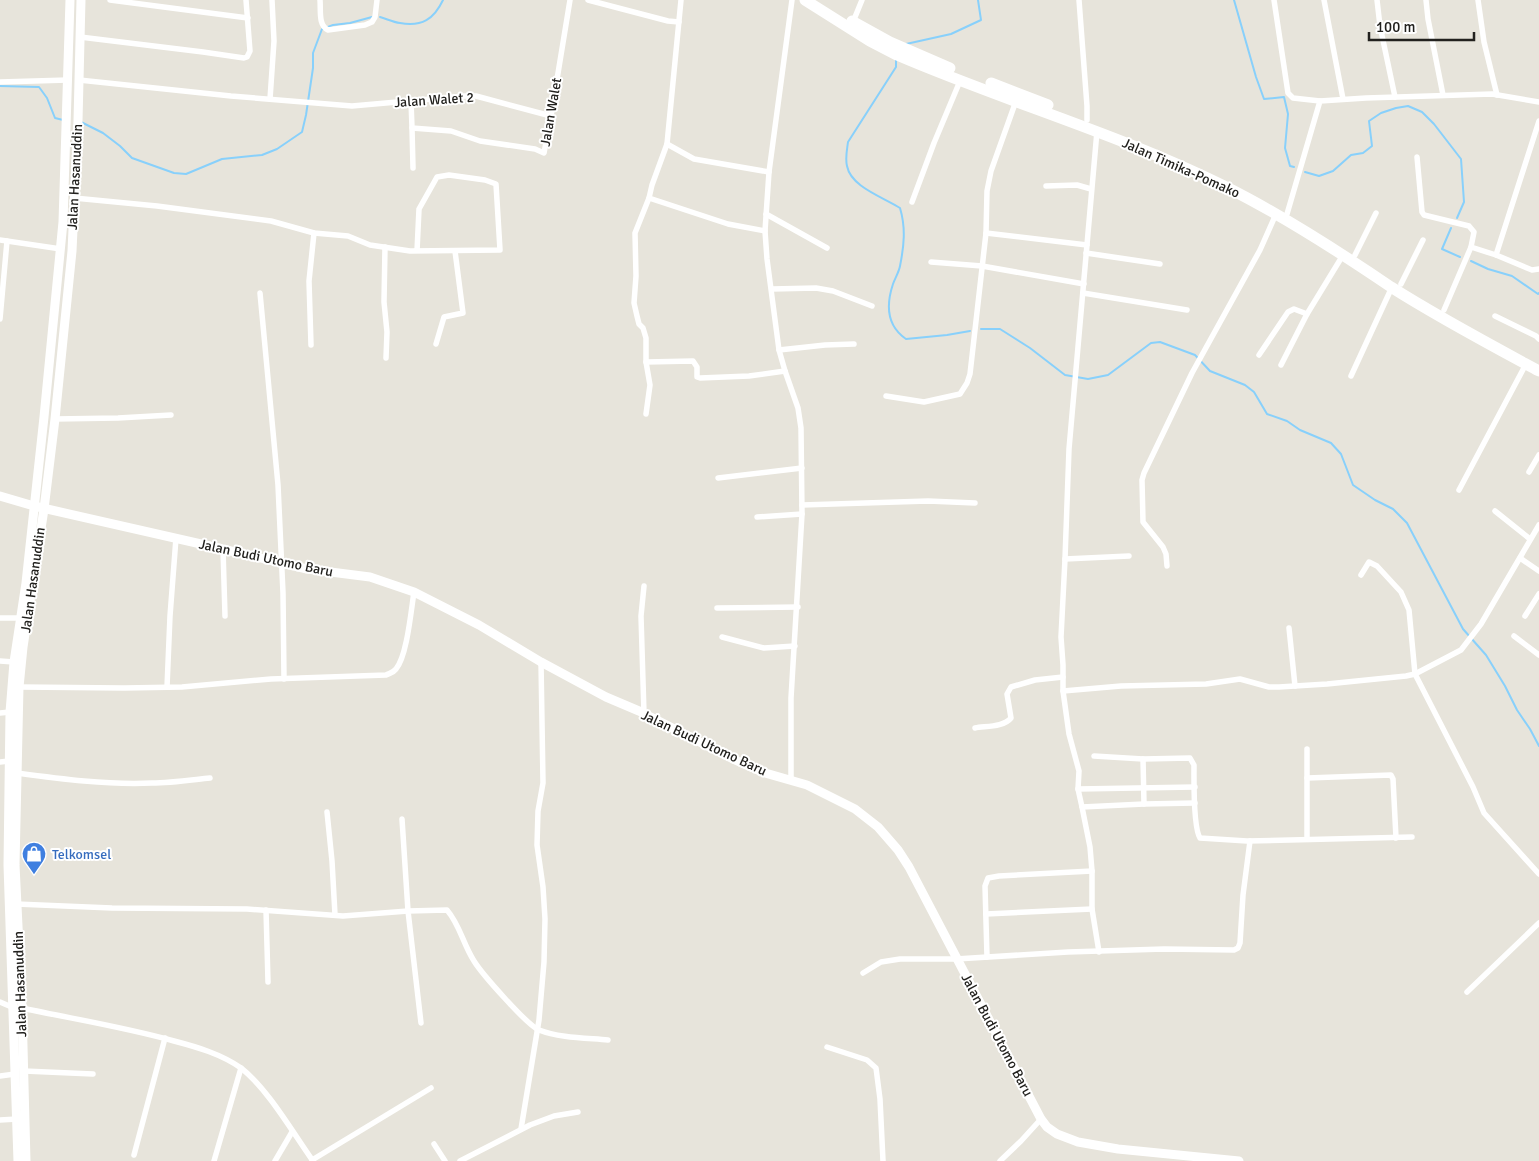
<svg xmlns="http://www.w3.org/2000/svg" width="1539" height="1161" font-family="Signika,sans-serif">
<rect width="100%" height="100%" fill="#e7e4db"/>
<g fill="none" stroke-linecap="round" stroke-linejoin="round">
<g stroke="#88d0fb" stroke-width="2">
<path d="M1234 0 1256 77 1264 99 1284 97 1288 114 1285 148 1290 166 1294 167"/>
<path d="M380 17C387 19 393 22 400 23 422 27 434 19 443 0"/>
<path d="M328 27 333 25 350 23 372 17"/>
<path d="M906 44 951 34 981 20 978 0"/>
<path d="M896 59V67L848 142C847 150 845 158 847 166 851 187 883 197 900 208 906 228 904 246 900 266 899 272 895 278 893 284 886 305 887 326 906 339L947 335 970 331"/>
<path d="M0 86 39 87 47 98 55 118 63 120"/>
<path d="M81 122 103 133 120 146 132 158 174 173 186 174 222 159 262 155 277 149 302 132 306 115 313 68V53L322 29H324"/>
<path d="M1305 172 1319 176 1333 171 1351 155 1363 153 1372 146 1369 121 1381 113 1396 108 1408 106 1422 112 1434 124 1461 159 1464 202 1457 218"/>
<path d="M1451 228 1442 249 1460 257"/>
<path d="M1471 261 1488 269 1512 276 1538 294 1539 293"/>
<path d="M981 329H1000L1030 348 1065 375 1088 379 1108 375 1151 343 1160 342 1195 355 1210 371 1245 385 1254 392 1267 414 1287 421 1300 430 1331 443 1341 454 1353 485 1375 500 1393 509 1407 523 1463 629 1486 655 1505 686 1517 710 1530 729 1539 746"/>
</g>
<g stroke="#fff" stroke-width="5.5">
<path d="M110 0 248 18"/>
<path d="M320 0C321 11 318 25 328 30L365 25 372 22 375 17 377 0"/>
<path d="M588 0 668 21 679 22"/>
<path d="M1079 0 1087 106V120"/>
<path d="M1274 0 1288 93 1293 98 1320 101"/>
<path d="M1324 0 1343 99"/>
<path d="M1377 0 1380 26 1395 97"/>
<path d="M1426 0 1428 19 1443 95"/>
<path d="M1478 0 1484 42 1497 95"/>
<path d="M853 22 862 0"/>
<path d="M80 37 203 52 244 58 247 57 250 51 246 0"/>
<path d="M79 80 231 96 352 106 465 96H476L551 116"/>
<path d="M0 82 68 80"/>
<path d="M270 99 274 41 272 0"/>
<path d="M411 101 412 128 451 131 480 141 535 149 544 153 551 116 570 0"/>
<path d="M412 128 413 168"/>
<path d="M1097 131 1069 449 1065 559 1061 637 1063 665V691L1069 734 1079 771 1078 789 1082 807 1144 804 1195 803"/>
<path d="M667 144 694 159 769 172"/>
<path d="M1417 157 1422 212 1424 215 1469 226 1474 232 1471 247 1444 310"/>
<path d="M1046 186 1077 185 1091 189"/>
<path d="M74 198 157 206 271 221 314 233 348 236 370 245 410 251 500 250 496 184 485 180 449 175 437 177 419 209 417 251"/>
<path d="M649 198 728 224 765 231"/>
<path d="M912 202 934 143 960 81"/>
<path d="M766 214 827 248"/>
<path d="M1287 214 1320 101 1366 98 1492 94 1539 102"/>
<path d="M986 233 1087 245"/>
<path d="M0 240 61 249"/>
<path d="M385 247 384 302 387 332 386 358"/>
<path d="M1471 247 1496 255 1532 270 1539 269"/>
<path d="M1086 253 1160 264"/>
<path d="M1355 255 1376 213"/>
<path d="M1496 255 1539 121"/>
<path d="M931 262 982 266 1084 284"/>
<path d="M1401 284 1423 240"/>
<path d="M772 289 816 288 833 291 872 306"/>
<path d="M260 293 278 485 283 593 284 679"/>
<path d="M1083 293 1187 310"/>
<path d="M1495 316 1536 336 1539 339"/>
<path d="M0 319 7 241"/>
<path d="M436 344 444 317 463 313 455 251"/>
<path d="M311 345 309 281 314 233"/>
<path d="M779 350 825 345 854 344"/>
<path d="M1259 355 1288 312 1294 309 1307 314"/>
<path d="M646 362 693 361 697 367V377L700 378 749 376 785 371"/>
<path d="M1281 365 1307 314 1343 255"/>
<path d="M1351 376 1392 287"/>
<path d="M886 396 924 402 960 394 967 383 970 374 986 233 987 191 991 171 1016 101"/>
<path d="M646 414 650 385 646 362V338L643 328 639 324 637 316 634 303 636 276 635 233 649 198 652 185 667 144 681 0"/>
<path d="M55 419 118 418 171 415"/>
<path d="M1529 472 1539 455"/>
<path d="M718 478 802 468"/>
<path d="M1459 490 1526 364"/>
<path d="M802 505 928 501 975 503"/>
<path d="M1495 511 1530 539"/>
<path d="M757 517 802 514"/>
<path d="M223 549 225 616"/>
<path d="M1520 558 1539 571"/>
<path d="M1065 559 1129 556"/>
<path d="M1167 566 1166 554 1163 547 1143 522 1142 480 1144 473 1192 373 1260 250 1276 214"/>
<path d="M1361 575 1369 562 1377 566 1401 592 1409 610 1415 674 1473 787 1484 813 1539 874"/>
<path d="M717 608 798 607"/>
<path d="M1525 616 1539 594"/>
<path d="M0 618H20"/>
<path d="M1289 628 1295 686"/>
<path d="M1514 636 1539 655"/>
<path d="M722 637 764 648 795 646"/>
<path d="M0 661 14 662"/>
<path d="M19 687 124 688 182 687 271 679 386 675C390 673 393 673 396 669 407 656 411 611 414 592"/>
<path d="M167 687 170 616 176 538"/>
<path d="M1063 691 1121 686 1206 684 1240 679 1269 687H1279L1327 684 1406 676 1415 674 1461 650 1481 624 1539 525"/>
<path d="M0 713 10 712"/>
<path d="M644 714 641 616 644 586"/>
<path d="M975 728C986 726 1004 727 1011 718L1007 694 1011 687 1035 680 1063 677"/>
<path d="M1307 749V839"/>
<path d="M1094 756 1143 759 1190 758 1194 765C1194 780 1193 827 1200 838L1247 841 1412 837"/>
<path d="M1143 759 1144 804"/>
<path d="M0 762 9 761"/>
<path d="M17 773C61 779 107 785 152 783 171 783 191 780 210 778"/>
<path d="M1307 778 1391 775 1393 779 1396 838"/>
<path d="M791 781V698L802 514 801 428 798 408 785 371 779 350 767 259 765 231 769 172 792 0"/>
<path d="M1078 789 1195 787"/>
<path d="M1082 807 1090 847 1092 871V909L1099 952"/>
<path d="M327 812 332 861 335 915"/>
<path d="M16 904 112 908 247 909 343 916 408 911 402 819"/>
<path d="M266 910 268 982"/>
<path d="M986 914 1092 909"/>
<path d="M987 957 985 886 988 878 999 876 1092 871"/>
<path d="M863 973 881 962 900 959H956L1068 952 1164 949 1234 950 1238 948 1240 943 1243 895 1250 841"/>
<path d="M1467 992 1539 923"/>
<path d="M0 1002 14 1008"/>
<path d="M22 1008C73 1019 124 1027 174 1041 197 1047 221 1054 241 1068 268 1089 293 1133 313 1161"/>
<path d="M421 1023 408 911 447 910C460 925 463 944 474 961 482 974 527 1025 539 1030 559 1038 587 1038 608 1040"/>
<path d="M827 1047 867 1060 876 1068 880 1099 883 1161"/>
<path d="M24 1071 93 1074"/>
<path d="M0 1076 15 1074"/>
<path d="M0 1120 17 1119"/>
<path d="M521 1129 539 1020 544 962 545 919 543 887 537 845 538 811 543 783 541 662"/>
<path d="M434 1144 445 1161"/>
<path d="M134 1155 165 1038"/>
<path d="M312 1160 431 1088"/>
<path d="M214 1161 241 1068"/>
<path d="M275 1161 292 1132"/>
<path d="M460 1161 530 1125 554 1116 578 1112"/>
<path d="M1000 1161 1021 1141 1041 1119"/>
</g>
<g stroke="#fff" stroke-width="9">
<path d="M0 496 34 506 201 544 307 569 370 577 414 592 479 625 541 662 606 697 639 711 735 760 762 772 807 785 855 809 878 827 898 850 909 867 1041 1119 1047 1127 1057 1134 1078 1142 1118 1149 1239 1161"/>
<path d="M18 1161 8 865 10 712 14 662 26 583 44 417 63 222 70 0"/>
<path d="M26 1161 22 1008 15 865 19 687 23 647 44 509 55 419 72 251 78 121 81 0"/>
</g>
<g stroke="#fff" stroke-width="11">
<path d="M805 0 870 41 897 55C1006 102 1120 134 1226 187 1284 216 1338 251 1391 287 1438 317 1489 344 1539 371"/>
<path d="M852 21 890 42 950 68"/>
<path d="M991 83 1048 105"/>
</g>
</g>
<defs>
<symbol id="shop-pin" viewBox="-11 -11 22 30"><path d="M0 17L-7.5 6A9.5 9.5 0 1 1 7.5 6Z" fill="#3f7fe0" stroke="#fff"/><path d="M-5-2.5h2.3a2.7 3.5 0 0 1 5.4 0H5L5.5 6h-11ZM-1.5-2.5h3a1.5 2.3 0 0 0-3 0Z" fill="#fff"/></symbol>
</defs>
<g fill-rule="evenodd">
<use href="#shop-pin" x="20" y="840" width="28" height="38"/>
</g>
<g text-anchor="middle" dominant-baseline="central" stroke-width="4" stroke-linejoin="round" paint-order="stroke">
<g font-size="14" fill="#22211e" stroke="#fff">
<text transform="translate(434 100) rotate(-4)">Jalan Walet 2</text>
<text transform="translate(551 112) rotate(-80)">Jalan Walet</text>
<text transform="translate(1181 168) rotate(24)">Jalan Timika-Pomako</text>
<text transform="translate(75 177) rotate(-87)">Jalan Hasanuddin</text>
<text transform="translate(266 558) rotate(12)">Jalan Budi Utomo Baru</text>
<text transform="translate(33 580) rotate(-82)">Jalan Hasanuddin</text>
<text transform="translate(704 743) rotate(25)">Jalan Budi Utomo Baru</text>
<text transform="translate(20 984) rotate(-92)">Jalan Hasanuddin</text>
<text transform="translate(997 1035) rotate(62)">Jalan Budi Utomo Baru</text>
</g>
<g font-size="14" fill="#366cbe" stroke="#fff" text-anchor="start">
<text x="52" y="854">Telkomsel</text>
</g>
</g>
<path d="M1369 32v8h105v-8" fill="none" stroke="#22211e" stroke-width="2.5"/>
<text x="1376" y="32" font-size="15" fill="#22211e" stroke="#ffffff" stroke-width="4" paint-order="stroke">100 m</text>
</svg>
